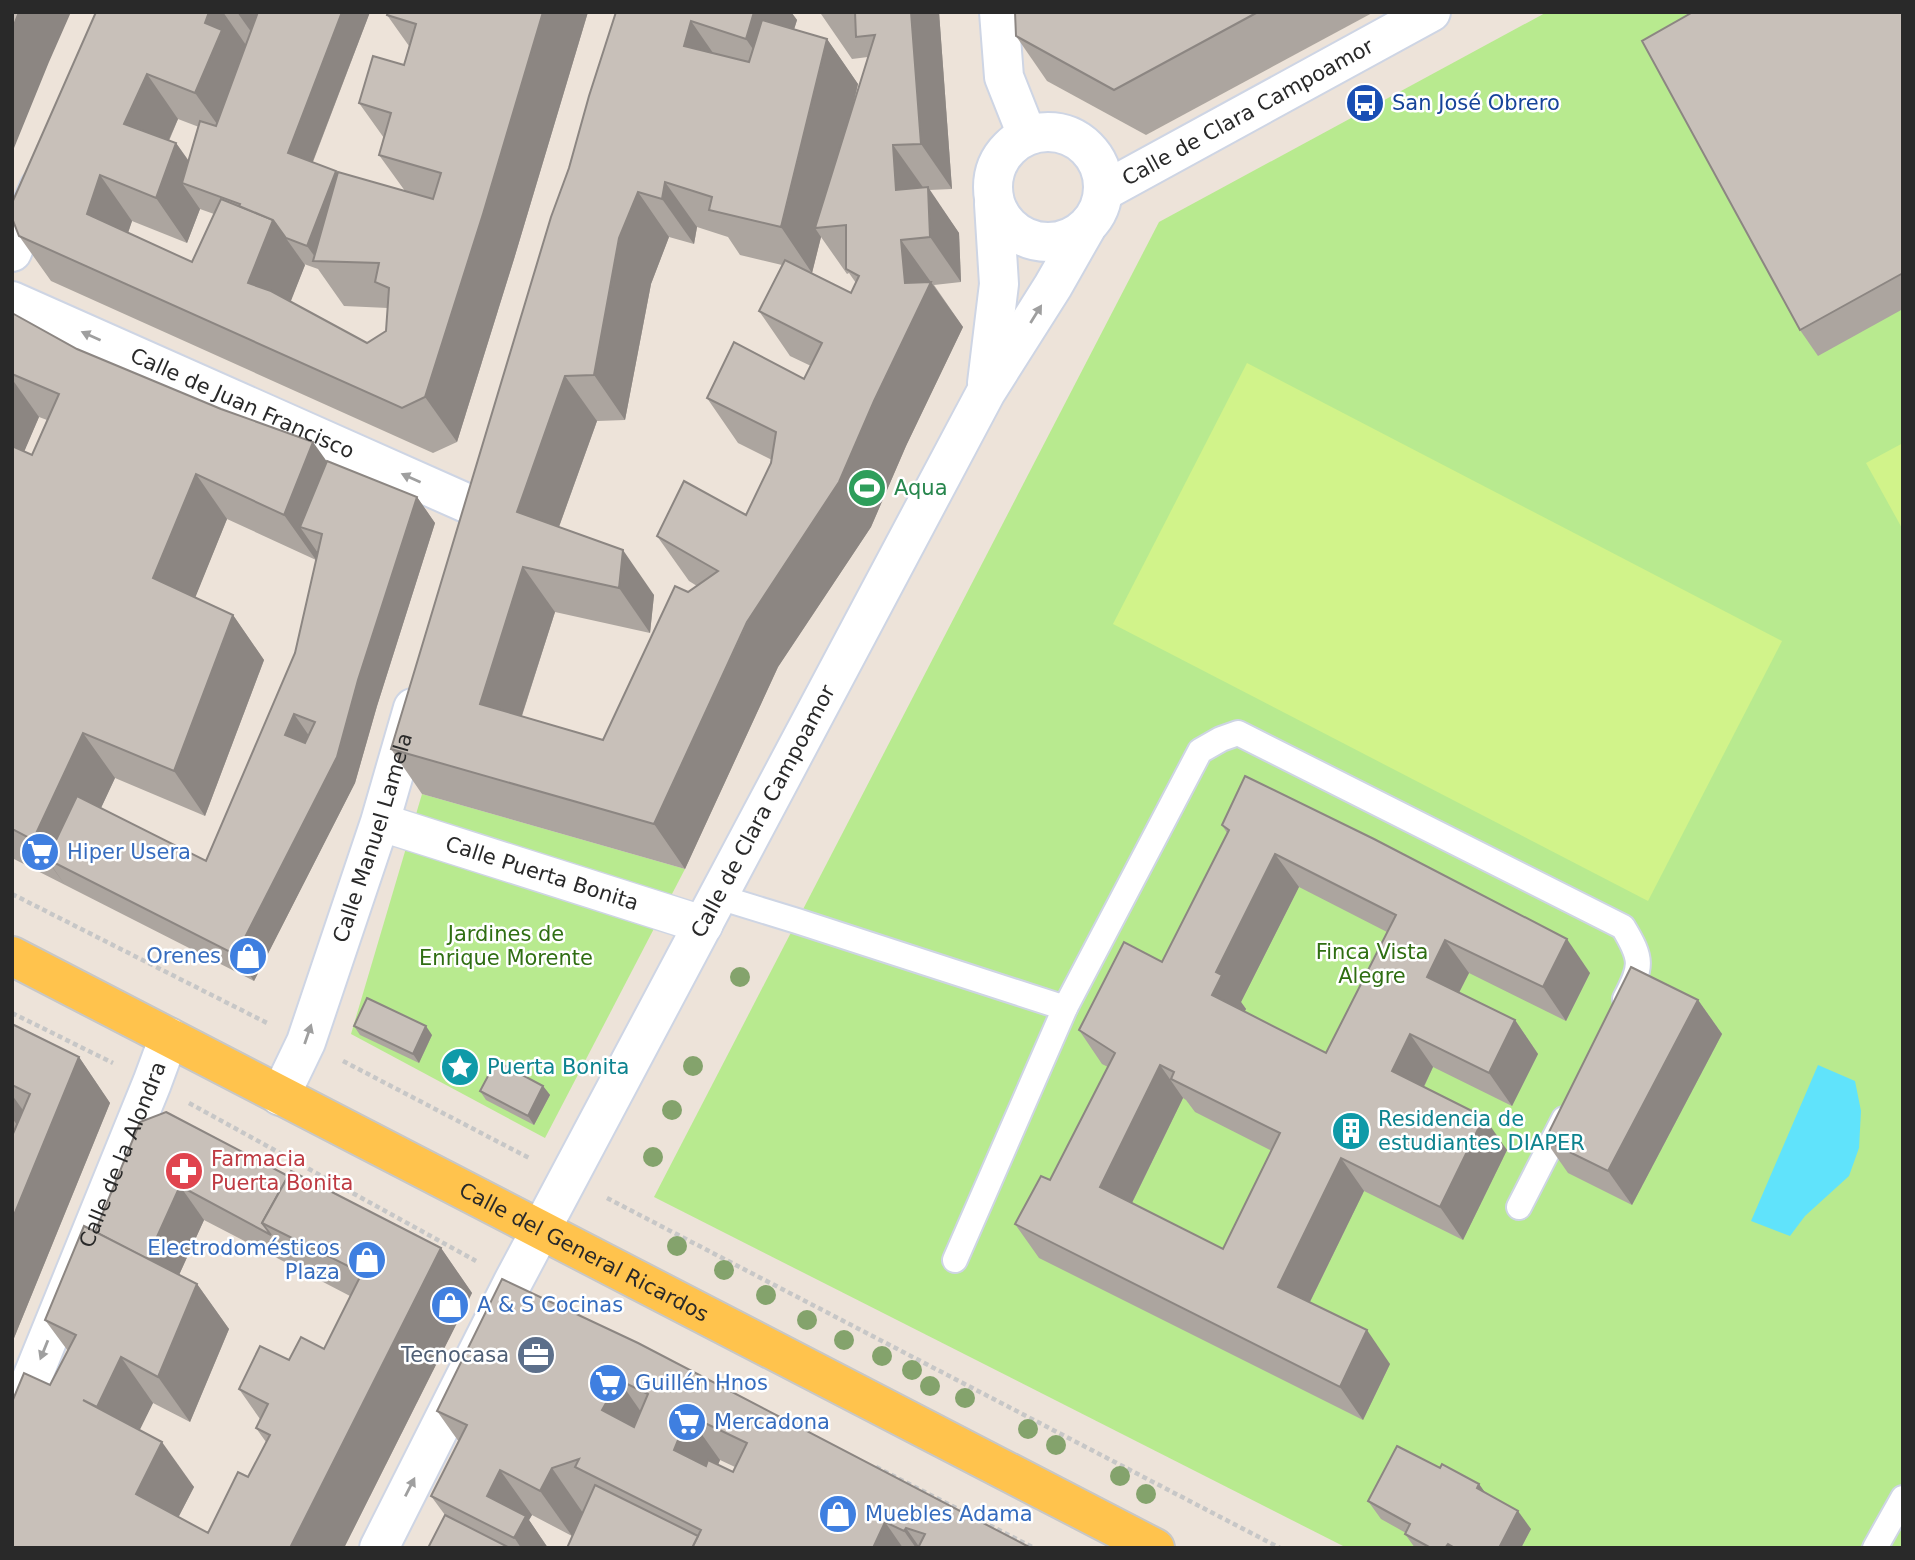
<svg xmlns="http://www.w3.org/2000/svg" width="1915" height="1560" font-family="'DejaVu Sans',sans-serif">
<rect width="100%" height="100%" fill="#ede3d9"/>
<g fill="#b8ea8f">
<path d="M1547 12H1903V1548H1347L654 1197 1159 222Z"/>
<path d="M422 794 685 869 545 1138 351 1034Z"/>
</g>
<g fill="#d1f38a">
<path d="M1247 363 1782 641 1648 901 1113 624Z"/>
<path d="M1903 443V530L1866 463Z"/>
</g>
<path fill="#60e3fb" d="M1818 1065 1855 1081 1861 1111 1859 1148 1849 1176 1805 1216 1790 1236 1751 1221Z"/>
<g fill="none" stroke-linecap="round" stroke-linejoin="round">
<defs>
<g id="service">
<path d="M719 897 797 921 1065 1008 955 1260"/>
<path d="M1065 1008 1200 751 1221 739 1238 733 1623 927C1643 960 1642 966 1625 999"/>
<path d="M1519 1207 1564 1119"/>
<path d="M1875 1548 1903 1498"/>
</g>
<g id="pedestrian">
<path id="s1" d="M380 822 704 925"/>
</g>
<g id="minor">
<path d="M999 12 1004 77 1027 135"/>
<circle cx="1048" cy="187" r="55"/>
<path id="s2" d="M1104 191 1431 12"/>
<path d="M12 252 39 188"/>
<path id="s3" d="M12 301 473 506"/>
<path d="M987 383 999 284 994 204"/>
<path id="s4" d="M280 1096 306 1042 380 822 413 708"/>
<path id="s5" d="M12 1427 152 1083 169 1037"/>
<path id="s6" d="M379 1548 513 1282 986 392 1053 286 1086 228"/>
</g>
<g id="primary">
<path id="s7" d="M12 956 1155 1548"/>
</g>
</defs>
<use href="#service" stroke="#ced5e4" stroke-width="28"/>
<use href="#pedestrian" stroke="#ced5e4" stroke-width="40"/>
<use href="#minor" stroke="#ced5e4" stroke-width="42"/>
<use href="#primary" stroke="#c7c7c7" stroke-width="42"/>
<g stroke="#c7c7c7" stroke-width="4.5" stroke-dasharray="5 3.5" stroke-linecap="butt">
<path d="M12 894 269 1024"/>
<path d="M12 1013 113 1063"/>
<path d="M343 1061 531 1159"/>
<path d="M189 1103 476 1261"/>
<path d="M607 1198 1280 1548"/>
<path d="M552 1301 581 1316"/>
<path d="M876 1467 1034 1548"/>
</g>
<use href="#service" stroke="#fff" stroke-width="24"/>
<use href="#pedestrian" stroke="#fff" stroke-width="37"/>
<use href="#minor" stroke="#fff" stroke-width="38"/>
<use href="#primary" stroke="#ffc34d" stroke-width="38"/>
</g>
<g fill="#84a36c">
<circle cx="740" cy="977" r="10"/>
<circle cx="693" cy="1066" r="10"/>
<circle cx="672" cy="1110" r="10"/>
<circle cx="653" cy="1157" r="10"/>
<circle cx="677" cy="1246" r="10"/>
<circle cx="724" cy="1270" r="10"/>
<circle cx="766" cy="1295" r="10"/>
<circle cx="807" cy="1320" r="10"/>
<circle cx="844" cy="1340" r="10"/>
<circle cx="882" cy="1356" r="10"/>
<circle cx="912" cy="1370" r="10"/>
<circle cx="930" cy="1386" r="10"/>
<circle cx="965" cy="1398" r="10"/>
<circle cx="1028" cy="1429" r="10"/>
<circle cx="1056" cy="1445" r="10"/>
<circle cx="1120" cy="1476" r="10"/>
<circle cx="1146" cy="1494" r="10"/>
</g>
<g fill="#aca59f" fill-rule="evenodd">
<path d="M96 12H370L313 162 337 173 405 191 379 155 384 138 359 103 404 65 409 46 387 15 388 12H588L514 259 457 442 433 453 51 281 19 236ZM178 119 199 127 189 161 176 143 169 141ZM200 209 214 214 192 262 128 233 132 221 187 243ZM304 264 318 269 344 306 388 308 386 331 367 343 290 302 305 265Z"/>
<path d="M616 12H791L797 20 794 29 827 39 858 84 854 103 868 57 852 59 821 14V12H939L952 189 929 190 959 233 961 282 934 285 963 327 906 446 871 527 778 667 685 869 422 794 391 749ZM697 227 728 237 740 255 782 265 759 311 790 356 811 366 804 379 707 398 738 443 772 460 771 463 746 515 657 536 689 581 697 586 688 592 603 740 522 716 555 612 650 633 654 595 559 527 597 421 625 420 651 284 669 237 694 244ZM821 237 847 274 849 273 856 283 851 293 808 271 812 273Z"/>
<path d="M1015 12H1374L1146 135 1047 81 1016 36Z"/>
<path d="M1903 12V309L1818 356 1800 330Z"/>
<path d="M12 313 77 349 327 461 417 497 435 523 377 706 355 783 254 981 12 858ZM39 417 47 420 32 455 24 451ZM227 519 316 560 295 653 206 861 101 808 115 778 205 816 264 660 233 615 195 597Z"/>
<path d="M1222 825 1590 973 1566 1021 1469 973 1459 993 1515 1020 1538 1054 1512 1106 1433 1067 1424 1087 1507 1150 1463 1240 1364 1191 1310 1302 1390 1364 1363 1420 1039 1258 1015 1224 1050 1180 1108 1067 1102 1064 1079 1030 1162 962 1227 833ZM1299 887 1387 932 1326 1053 1244 1012 1246 1009 1241 1002ZM1183 1098 1186 1100 1195 1112 1272 1151 1223 1249 1132 1203Z"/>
<path d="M1698 1000 1722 1034 1632 1205 1568 1173 1545 1140Z"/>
<path d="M12 1024 79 1057 110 1103 12 1343V1136L14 1131 12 1130Z"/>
<path d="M354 1026 432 1035 419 1063 360 1035Z"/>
<path d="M543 1086 550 1095 534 1125 486 1100 480 1091Z"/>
<path d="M140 1122 288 1176 441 1248 472 1293 344 1548H12L68 1351 45 1320 95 1232ZM204 1220 350 1296 324 1349 289 1360 239 1389 260 1419 256 1428 266 1442 248 1477 208 1533 178 1518 194 1487 139 1430 153 1403 190 1422 229 1329 197 1284 179 1275Z"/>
<path d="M502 1279 1031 1548H567L579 1522 572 1536 532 1515 529 1520 548 1548H428L445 1515 431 1496 459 1442 437 1411ZM720 1460 735 1467 733 1472 718 1465Z"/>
<path d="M1440 1468 1479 1484 1485 1493 1531 1529 1521 1548H1415L1405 1534 1406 1533 1381 1519 1368 1501Z"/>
</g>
<g fill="#8c8682">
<path d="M19 12H71L49 62 12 153V30Z"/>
<path d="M209 12H223L246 45 227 138 195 93 205 23Z"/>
<path d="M237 12H283L266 53Z"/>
<path d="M342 12H370L306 179 288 153Z"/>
<path d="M543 12H588L514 259 457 442 425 397Z"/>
<path d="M754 12H791L797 20 777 84 746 39Z"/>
<path d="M911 12H939L952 189 921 144Z"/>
<path d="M691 21 722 66 684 46Z"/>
<path d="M827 39 858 84 823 227 815 228 821 237 812 273 781 227Z"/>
<path d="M147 74 178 119 156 169 124 124Z"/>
<path d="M176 143 208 189 182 183 200 209 187 243 156 198Z"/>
<path d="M893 145 925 190H896Z"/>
<path d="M336 171 354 197 318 261 307 246Z"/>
<path d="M100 175 132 221 119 259 87 214Z"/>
<path d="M665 182 697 227 694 244 662 199Z"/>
<path d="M928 187 959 233 961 282 930 237Z"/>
<path d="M638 192 669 237 651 284 625 420 594 375 619 238Z"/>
<path d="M273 220 305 265 280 329 248 283Z"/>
<path d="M901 240 963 327 906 446 871 527 778 667 685 869 654 824 905 283Z"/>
<path d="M565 376 597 421 548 557 517 512Z"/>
<path d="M12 379 39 417 13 478 12 476Z"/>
<path d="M313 442 345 487 322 534 300 527 318 553 316 560 284 515Z"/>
<path d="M196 474 227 519 185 623 153 578Z"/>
<path d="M417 497 435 523 377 706 355 783 254 981 236 955 358 680Z"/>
<path d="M623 550 654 595 650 633 619 588Z"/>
<path d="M523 567 555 612 511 749 480 704Z"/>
<path d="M233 615 264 660 205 816 174 771Z"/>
<path d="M294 714 312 740 303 761 285 735Z"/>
<path d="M83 733 115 778 71 872 47 859 65 885 33 840Z"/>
<path d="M1275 854 1299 887 1241 1002 1246 1009 1235 1029 1212 995 1216 972Z"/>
<path d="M1567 939 1590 973 1566 1021 1543 987Z"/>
<path d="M1445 940 1469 973 1450 1010 1427 977Z"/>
<path d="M1698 1000 1722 1034 1632 1205 1608 1171Z"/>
<path d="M1515 1020 1538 1054 1512 1106 1489 1073Z"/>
<path d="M426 1026 432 1035 419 1063 413 1054Z"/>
<path d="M1410 1034 1433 1067 1415 1105 1392 1071Z"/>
<path d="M79 1057 110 1103 12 1343V1220Z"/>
<path d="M1160 1065 1183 1098 1123 1221 1100 1187Z"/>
<path d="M543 1086 550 1095 534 1125 528 1116Z"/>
<path d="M12 1095 33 1124 26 1137 12 1118Z"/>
<path d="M1484 1117 1507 1150 1463 1240 1440 1207Z"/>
<path d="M1341 1158 1364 1191 1301 1320 1278 1287Z"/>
<path d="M180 1186 204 1220 169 1297 145 1263Z"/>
<path d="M441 1248 472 1293 344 1548H290Z"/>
<path d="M197 1284 229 1329 190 1422 158 1377Z"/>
<path d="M1367 1330 1390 1364 1363 1420 1340 1387Z"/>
<path d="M121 1357 153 1403 129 1452 97 1407Z"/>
<path d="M619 1380 650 1425 633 1455 602 1410Z"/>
<path d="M688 1415 720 1460 705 1495 674 1450Z"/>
<path d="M162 1442 194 1487 167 1539 136 1494Z"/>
<path d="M552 1468 583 1513 572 1536 540 1491Z"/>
<path d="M500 1470 532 1515 529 1520 548 1548H521L487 1496Z"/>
<path d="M1479 1484 1492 1502 1477 1488Z"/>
<path d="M1518 1511 1531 1529 1521 1548H1499Z"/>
<path d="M885 1522 903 1548H873Z"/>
<path d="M906 1528 920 1548H916L904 1531Z"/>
</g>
<g fill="#c8c0b9" stroke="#8c8682" stroke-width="2" fill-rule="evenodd">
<path d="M12 12H19L12 30Z"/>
<path d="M96 12H209L205 23 222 30 195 93 147 74 124 124 176 143 156 198 100 175 87 214 192 262 221 199 273 220 248 283 271 291 367 343 386 331 389 288 375 282 379 263 313 261 338 172 433 199 441 173 379 155 391 113 359 103 373 56 404 65 416 24 387 15 388 12H543L483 214 425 397 402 408 19 236 12 218V203Z"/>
<path d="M258 12H342L288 153 336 171 307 246 286 238 273 220 239 206 240 204 182 183 200 121 216 126Z"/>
<path d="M616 12H754L746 39 691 21 684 46 749 62 762 20 827 39 781 227 709 210 712 197 665 182 662 199 638 192 619 238 594 375 565 376 517 512 623 550 619 588 523 567 480 704 603 740 675 586 688 592 718 571 657 536 684 481 746 515 771 463 776 432 707 398 734 342 804 379 822 343 759 311 785 260 851 293 859 276 846 269V225L815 228 875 35 856 37 855 12H911L921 144 893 145 896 190 928 187 930 237 901 240 905 283 931 282 874 401 839 482 747 622 654 824 391 749 551 217 569 168 589 96Z"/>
<path d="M1015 12H1258L1114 90 1016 36Z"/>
<path d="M1693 12H1903V273L1800 330 1642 41Z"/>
<path d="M12 313 77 349 221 409 313 442 284 515 196 474 153 578 233 615 174 771 83 733 33 840 12 829V446L32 455 59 394 12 374Z"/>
<path d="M327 461 417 497 358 680 337 757 236 955 47 859 77 796 206 861 295 653 322 534 300 527ZM294 714 315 722 305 743 285 735Z"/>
<path d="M1245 776 1374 839 1567 939 1543 987 1445 940 1427 977 1515 1020 1489 1073 1410 1034 1392 1071 1484 1117 1440 1207 1341 1158 1278 1287 1367 1330 1340 1387 1015 1224 1041 1176 1050 1180 1115 1053 1079 1030 1124 942 1162 962 1229 830 1222 825ZM1275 854 1396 915 1326 1053 1212 995 1222 975 1216 972ZM1160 1065 1174 1072 1171 1079 1280 1133 1223 1249 1100 1187Z"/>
<path d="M1631 967 1698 1000 1608 1171 1545 1140Z"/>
<path d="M367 998 426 1026 413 1054 354 1026Z"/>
<path d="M12 1024 79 1057 12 1220V1136L30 1094 12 1085Z"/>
<path d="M496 1061 543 1086 528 1116 480 1091Z"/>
<path d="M166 1112 288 1176 262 1223 271 1235 180 1186 147 1259 95 1232 140 1122Z"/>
<path d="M291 1171 441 1248 290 1548H12V1402L24 1373 50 1385 76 1335 45 1320 84 1226 197 1284 158 1377 121 1357 97 1407 83 1400 162 1442 136 1494 208 1533 238 1472 248 1477 270 1435 256 1428 268 1404 239 1389 260 1346 289 1360 301 1337 324 1349 362 1273 262 1223Z"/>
<path d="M502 1279 638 1343 1031 1548H918L925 1534 906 1528 904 1531 885 1522 873 1548H692L701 1530 575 1467 579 1459 552 1468 540 1491 500 1470 487 1496 526 1516 514 1538 431 1496 467 1425 437 1411ZM619 1380 648 1394 634 1427 602 1410ZM688 1415 747 1443 733 1472 708 1460 706 1466 674 1450Z"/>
<path d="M1397 1446 1440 1468 1442 1464 1479 1484 1477 1488 1518 1511 1499 1548H1455L1448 1544 1445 1548H1431L1405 1534 1410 1524 1368 1501Z"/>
<path d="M595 1485 698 1536 692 1548H567Z"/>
<path d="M445 1515 510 1548H428Z"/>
</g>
<defs><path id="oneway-solid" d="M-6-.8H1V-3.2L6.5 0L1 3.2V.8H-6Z" transform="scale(1.75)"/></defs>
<g fill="#9f9f9f">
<use href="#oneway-solid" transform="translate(1036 314) rotate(-58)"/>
<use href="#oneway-solid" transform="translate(91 336) rotate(-156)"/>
<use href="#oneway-solid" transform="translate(411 478) rotate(-156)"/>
<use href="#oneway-solid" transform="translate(308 1034) rotate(-71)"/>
<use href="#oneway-solid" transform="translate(44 1350) rotate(112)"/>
<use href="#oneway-solid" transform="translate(410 1487) rotate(-63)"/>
</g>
<defs>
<symbol id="bus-disc" viewBox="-11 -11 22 22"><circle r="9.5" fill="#1a4fb4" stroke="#fff"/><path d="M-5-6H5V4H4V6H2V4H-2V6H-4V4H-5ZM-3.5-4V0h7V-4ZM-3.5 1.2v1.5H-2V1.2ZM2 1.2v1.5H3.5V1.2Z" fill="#fff"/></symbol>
<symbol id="stadium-disc" viewBox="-11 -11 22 22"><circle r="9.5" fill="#2e9e5b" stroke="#fff"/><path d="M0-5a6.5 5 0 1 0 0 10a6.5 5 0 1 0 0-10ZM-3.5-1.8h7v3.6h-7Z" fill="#fff"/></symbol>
<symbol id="supermarket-disc" viewBox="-11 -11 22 22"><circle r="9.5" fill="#3f7fe0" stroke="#fff"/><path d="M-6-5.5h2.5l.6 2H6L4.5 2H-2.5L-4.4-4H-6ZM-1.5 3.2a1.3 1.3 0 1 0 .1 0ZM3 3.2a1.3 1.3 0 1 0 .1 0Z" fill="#fff"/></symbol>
<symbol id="shop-disc" viewBox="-11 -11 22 22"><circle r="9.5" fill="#3f7fe0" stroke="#fff"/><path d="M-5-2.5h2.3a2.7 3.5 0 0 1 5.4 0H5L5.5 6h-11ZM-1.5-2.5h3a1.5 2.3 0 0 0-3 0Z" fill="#fff"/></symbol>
<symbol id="sight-disc" viewBox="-11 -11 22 22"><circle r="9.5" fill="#0f9aa8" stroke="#fff"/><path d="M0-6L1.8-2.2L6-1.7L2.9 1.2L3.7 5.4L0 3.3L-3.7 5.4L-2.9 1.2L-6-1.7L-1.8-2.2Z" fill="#fff"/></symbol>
<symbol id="building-disc" viewBox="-11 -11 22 22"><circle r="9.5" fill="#0f9aa8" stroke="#fff"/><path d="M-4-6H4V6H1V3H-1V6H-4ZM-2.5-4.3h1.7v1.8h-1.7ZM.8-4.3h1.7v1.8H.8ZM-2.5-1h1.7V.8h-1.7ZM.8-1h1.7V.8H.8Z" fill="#fff"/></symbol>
<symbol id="pharmacy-disc" viewBox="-11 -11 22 22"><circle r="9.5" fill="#e0444e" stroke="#fff"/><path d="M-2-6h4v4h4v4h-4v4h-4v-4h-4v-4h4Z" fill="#fff"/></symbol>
<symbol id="office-disc" viewBox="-11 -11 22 22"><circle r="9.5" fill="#5c6f8a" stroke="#fff"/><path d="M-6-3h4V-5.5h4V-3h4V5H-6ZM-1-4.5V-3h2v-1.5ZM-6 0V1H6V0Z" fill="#fff"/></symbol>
</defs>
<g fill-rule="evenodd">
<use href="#bus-disc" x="1343" y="81" width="44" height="44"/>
<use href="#stadium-disc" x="845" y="466" width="44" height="44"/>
<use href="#supermarket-disc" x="18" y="830" width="44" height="44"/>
<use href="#shop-disc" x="226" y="934" width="44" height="44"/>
<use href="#sight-disc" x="438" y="1045" width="44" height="44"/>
<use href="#building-disc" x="1329" y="1109" width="44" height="44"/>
<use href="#pharmacy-disc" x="162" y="1149" width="44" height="44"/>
<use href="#shop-disc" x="345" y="1238" width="44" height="44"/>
<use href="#shop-disc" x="428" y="1283" width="44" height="44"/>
<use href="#office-disc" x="514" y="1333" width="44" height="44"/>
<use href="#supermarket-disc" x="586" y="1361" width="44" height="44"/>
<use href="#supermarket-disc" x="665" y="1400" width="44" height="44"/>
<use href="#shop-disc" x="816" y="1492" width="44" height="44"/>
</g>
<g text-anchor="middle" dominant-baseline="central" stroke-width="5" stroke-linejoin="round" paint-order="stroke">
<g font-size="21" fill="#164399" stroke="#fff" text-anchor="start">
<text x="1392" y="103">San José Obrero</text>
</g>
<g font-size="21" fill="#292929" stroke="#fff">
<text stroke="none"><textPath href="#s2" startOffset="164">Calle de Clara Campoamor</textPath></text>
<text stroke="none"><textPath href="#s3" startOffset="252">Calle de Juan Francisco</textPath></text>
<text stroke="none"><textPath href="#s6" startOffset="831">Calle de Clara Campoamor</textPath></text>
<text stroke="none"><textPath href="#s4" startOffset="275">Calle Manuel Lamela</textPath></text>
<text stroke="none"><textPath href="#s1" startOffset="170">Calle Puerta Bonita</textPath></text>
<text stroke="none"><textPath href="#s5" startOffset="294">Calle de la Alondra</textPath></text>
<text stroke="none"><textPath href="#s7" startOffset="644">Calle del General Ricardos</textPath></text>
</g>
<g font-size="21" fill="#27864d" stroke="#fff" text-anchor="start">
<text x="894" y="488">Aqua</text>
</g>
<g font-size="21" fill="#366cbe" stroke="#fff" text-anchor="start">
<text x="67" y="852">Hiper Usera</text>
<text x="221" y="956" text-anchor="end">Orenes</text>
<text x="340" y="1248" text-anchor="end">Electrodomésticos<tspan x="340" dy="24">Plaza</tspan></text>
<text x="477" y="1305">A &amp; S Cocinas</text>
<text x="635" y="1383">Guillén Hnos</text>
<text x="714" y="1422">Mercadona</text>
<text x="865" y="1514">Muebles Adama</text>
</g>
<g font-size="21" fill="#2f6e12" stroke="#fff">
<text x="506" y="934">Jardines de<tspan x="506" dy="24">Enrique Morente</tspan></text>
<text x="1372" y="952">Finca Vista<tspan x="1372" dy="24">Alegre</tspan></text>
</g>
<g font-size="21" fill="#0d838f" stroke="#fff" text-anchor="start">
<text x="487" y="1067">Puerta Bonita</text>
<text x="1378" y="1119">Residencia de<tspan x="1378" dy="24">estudiantes DIAPER</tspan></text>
</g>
<g font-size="21" fill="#be3a42" stroke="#fff" text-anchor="start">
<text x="211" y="1159">Farmacia<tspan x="211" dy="24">Puerta Bonita</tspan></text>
</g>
<g font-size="21" fill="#4e5e75" stroke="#fff" text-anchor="end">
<text x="509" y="1355">Tecnocasa</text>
</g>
</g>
<rect width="1915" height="1560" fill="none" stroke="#292929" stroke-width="28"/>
</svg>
